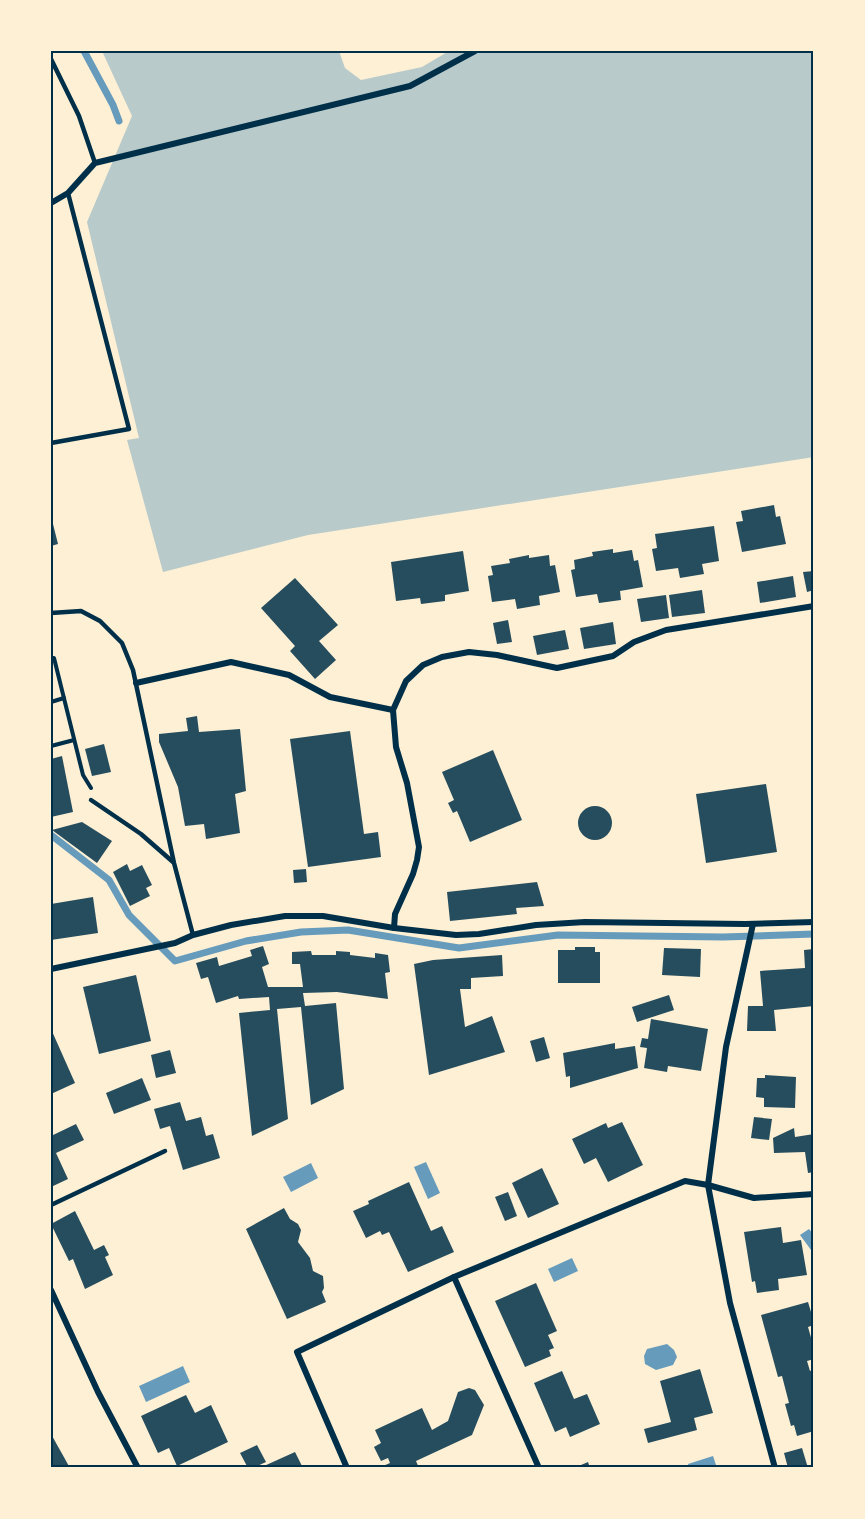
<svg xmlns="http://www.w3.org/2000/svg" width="865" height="1519" font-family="'DM Sans',sans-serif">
<rect width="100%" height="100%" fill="#fdf0d5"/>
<path fill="#b9caca" d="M102 51H339L345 68 361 80 422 67 449 51H814V457L308 535 163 572 127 440 139 438 87 222 132 116Z"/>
<g fill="#669bbc">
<path d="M426 1162 440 1193 428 1199 414 1167Z"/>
<path d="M311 1163 318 1178 291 1192 283 1177Z"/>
<path d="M809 1229 814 1235V1254L800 1235Z"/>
<path d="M572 1258 578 1271 554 1282 548 1269Z"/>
<path d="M667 1344 674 1350 677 1357 673 1365 656 1370 645 1364 644 1356 647 1349Z"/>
<path d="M183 1366 190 1382 146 1402 139 1386Z"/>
<path d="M713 1456 717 1468H689L688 1464Z"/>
</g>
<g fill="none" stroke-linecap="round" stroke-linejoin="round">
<g stroke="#669bbc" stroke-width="7">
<path d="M84 51 113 105 119 121"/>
<path d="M51 835 109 880 129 915 175 961 246 941 301 932 348 930 459 948 558 935 723 937 814 934"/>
</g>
</g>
<g fill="#264d5e">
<path d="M774 505 776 517 780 516 786 544 742 552 736 522 743 521 741 511Z"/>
<path d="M51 516 58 544 51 546Z"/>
<path d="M714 526 719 561 702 564 704 574 680 578 678 568 656 571 652 549 657 548 655 534Z"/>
<path d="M613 549V553L632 550 634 561 638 560 643 587 620 591 621 600 599 603 597 594 576 597 571 570 575 569 574 560 593 556 592 552Z"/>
<path d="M463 551 469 591 445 595V601L421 604 420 598 396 601 391 562Z"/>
<path d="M529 555V558L549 555 550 566 555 565 560 592 539 596 540 605 517 609 515 599 492 602 488 576 493 575 491 566 510 563 509 559Z"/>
<path d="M814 571V590L807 592 803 572Z"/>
<path d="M793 576 796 597 760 603 757 582Z"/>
<path d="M295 578 338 625 319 641 336 660 315 679 290 651 295 646 261 608Z"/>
<path d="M702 590 705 613 672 617 669 595Z"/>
<path d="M666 595 669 618 641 622 637 599Z"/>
<path d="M508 620 512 642 497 644 493 623Z"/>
<path d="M613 622 616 644 584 649 580 628Z"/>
<path d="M565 630 569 649 537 655 533 636Z"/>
<path d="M197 716 199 732 240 729 246 791 235 794 240 833 206 839 204 824 185 826 178 787 159 742V734L188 731 186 718Z"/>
<path d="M350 731 364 834 378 832 381 857 308 867 290 739Z"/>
<path d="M104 744 111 772 92 776 85 749Z"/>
<path d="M493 750 522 820 470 842 457 811 453 813 448 803 454 800 442 772Z"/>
<path d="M62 756 73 812 51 817V759Z"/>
<path d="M766 784 777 852 706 863 696 794Z"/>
<circle cx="595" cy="823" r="17"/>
<path d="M82 822 112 841 97 863 52 830Z"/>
<path d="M127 864 130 871 142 865 152 885 146 888 150 896 130 906 113 872Z"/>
<path d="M306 869 307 882 294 883 293 870Z"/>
<path d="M537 882 544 906 516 908 517 914 450 921 447 892Z"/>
<path d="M93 897 98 933 51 940V904Z"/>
<path d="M263 946 269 964 262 967 268 987H303L300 964H292V952L311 951 312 955H336V951L350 952V955L375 958V953L388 955 390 972 385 973 388 999 337 992 303 993 305 1006 336 1003 344 1089 311 1105 301 1007 277 1009 288 1119 252 1136 239 1013 270 1010 269 997 239 999 238 996 216 1003 208 977 201 979 196 963 217 957 219 966 252 956 250 950Z"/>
<path d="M575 947H595V952H600V983H558V950H575Z"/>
<path d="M664 948 701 949 700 977 662 975Z"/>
<path d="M814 949V1006L774 1010 776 1031H747L748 1006H763L760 971 805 968 804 950Z"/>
<path d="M502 955 503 976 471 978V989H460L465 1027 492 1016 505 1052 429 1075 414 964 433 960Z"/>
<path d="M136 975 151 1041 99 1054 83 987Z"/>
<path d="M669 995 674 1010 637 1022 632 1007Z"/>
<path d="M651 1019 708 1029 701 1071 668 1066 667 1072 644 1068 647 1048 640 1047 642 1038 648 1039Z"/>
<path d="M51 1029 75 1083 51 1094Z"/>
<path d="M544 1037 550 1058 536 1062 530 1041Z"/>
<path d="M615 1043V1049L635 1046 638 1068 570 1088V1076L566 1077 563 1053Z"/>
<path d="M170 1050 176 1073 156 1078 151 1055Z"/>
<path d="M765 1075 796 1077 795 1108 764 1107V1098L756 1097 757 1078H765Z"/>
<path d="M142 1078 151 1100 114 1114 106 1093Z"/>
<path d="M180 1102 186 1121 201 1117 206 1136 213 1134 220 1158 183 1170 170 1126 160 1129 154 1109Z"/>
<path d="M754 1117 772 1119 769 1140 751 1138Z"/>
<path d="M622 1122 643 1165 608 1182 596 1158 584 1164 572 1139 606 1123 608 1128Z"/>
<path d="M76 1124 84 1140 56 1153 68 1179 51 1187V1136Z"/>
<path d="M794 1128 795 1137 814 1134V1172L808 1173 805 1152 774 1153 773 1138Z"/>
<path d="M542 1168 559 1204 528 1218 512 1183Z"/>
<path d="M409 1182 431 1231 442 1226 454 1252 408 1272 389 1232 382 1235 380 1231 366 1238 353 1211 369 1204 368 1201Z"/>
<path d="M508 1192 517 1216 505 1221 495 1197Z"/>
<path d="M284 1208 290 1219 298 1224 301 1230 298 1242 310 1258 313 1271 323 1276 324 1288 322 1292 326 1302 287 1319 246 1229Z"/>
<path d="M75 1211 94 1250 104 1245 109 1255 105 1257 113 1275 85 1289 73 1259 69 1261 51 1224Z"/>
<path d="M781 1227 783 1243 801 1240 807 1275 778 1279 779 1290 757 1293 755 1281 752 1282 744 1232Z"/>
<path d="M536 1283 557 1331 548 1335 554 1348 549 1350 551 1356 525 1367 495 1301Z"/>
<path d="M808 1302 814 1322V1325L808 1327 814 1348V1359L807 1361 810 1371 814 1369V1431L797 1436 794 1425 791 1426 785 1404 789 1403 782 1376 778 1377 761 1315Z"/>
<path d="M700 1369 713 1413 694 1418 697 1430 648 1443 644 1429 671 1422 660 1381Z"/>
<path d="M562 1371 574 1399 587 1394 600 1424 570 1437 566 1427 555 1432 534 1383Z"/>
<path d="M469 1388 475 1390 484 1405 472 1435 416 1461 419 1468H384L383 1466 390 1463 388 1458 381 1461 374 1447 381 1443 375 1430 422 1408 432 1430 448 1421 458 1392Z"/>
<path d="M186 1395 195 1413 211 1405 228 1442 177 1466 169 1448 158 1453 141 1416Z"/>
<path d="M51 1434 70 1468H51Z"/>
<path d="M257 1445 266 1462 253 1468H248L240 1453Z"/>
<path d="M802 1448 808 1468H788L784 1453Z"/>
<path d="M295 1452 303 1468H265L264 1466Z"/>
<path d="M588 1462 590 1468H574Z"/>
</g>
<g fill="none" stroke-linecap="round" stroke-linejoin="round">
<g stroke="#003049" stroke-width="4">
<path d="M51 658H54L83 775 91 788"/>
<path d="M51 702 64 698"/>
<path d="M51 746 74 740"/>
</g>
<g stroke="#003049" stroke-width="4.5">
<path d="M51 59 79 116 95 163"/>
<path d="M51 443 129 429 68 193"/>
<path d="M51 613 81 611 100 621 122 643 133 670 174 863 193 935"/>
<path d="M91 800 141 834 173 862"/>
<path d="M51 1205 165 1151"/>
</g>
<g stroke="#003049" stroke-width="6">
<path d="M51 203 68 193 95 163 410 86 475 51"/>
<path d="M136 683 231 662 289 675 330 697 393 710"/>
<path d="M753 924 726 1047 708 1185 730 1303 775 1468"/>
<path d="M394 928 395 914 413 874 417 860 419 847 407 783 396 747 393 710 406 681 423 665 442 657 469 652 497 655 557 668 613 656 634 642 666 630 814 606"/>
<path d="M51 969 175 943 193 935 231 925 285 916H323L394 928 456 935 479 934 536 925 585 922 745 924 814 922"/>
<path d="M454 1277 539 1468"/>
<path d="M51 1290 98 1392 138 1468"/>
<path d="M347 1468 297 1352 454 1277 685 1181 708 1185 754 1198 814 1194"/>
</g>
</g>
<rect width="865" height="1519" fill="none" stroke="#fdf0d5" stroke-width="105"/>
<rect x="52" y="52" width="760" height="1414" fill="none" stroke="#003049" stroke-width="2"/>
</svg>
